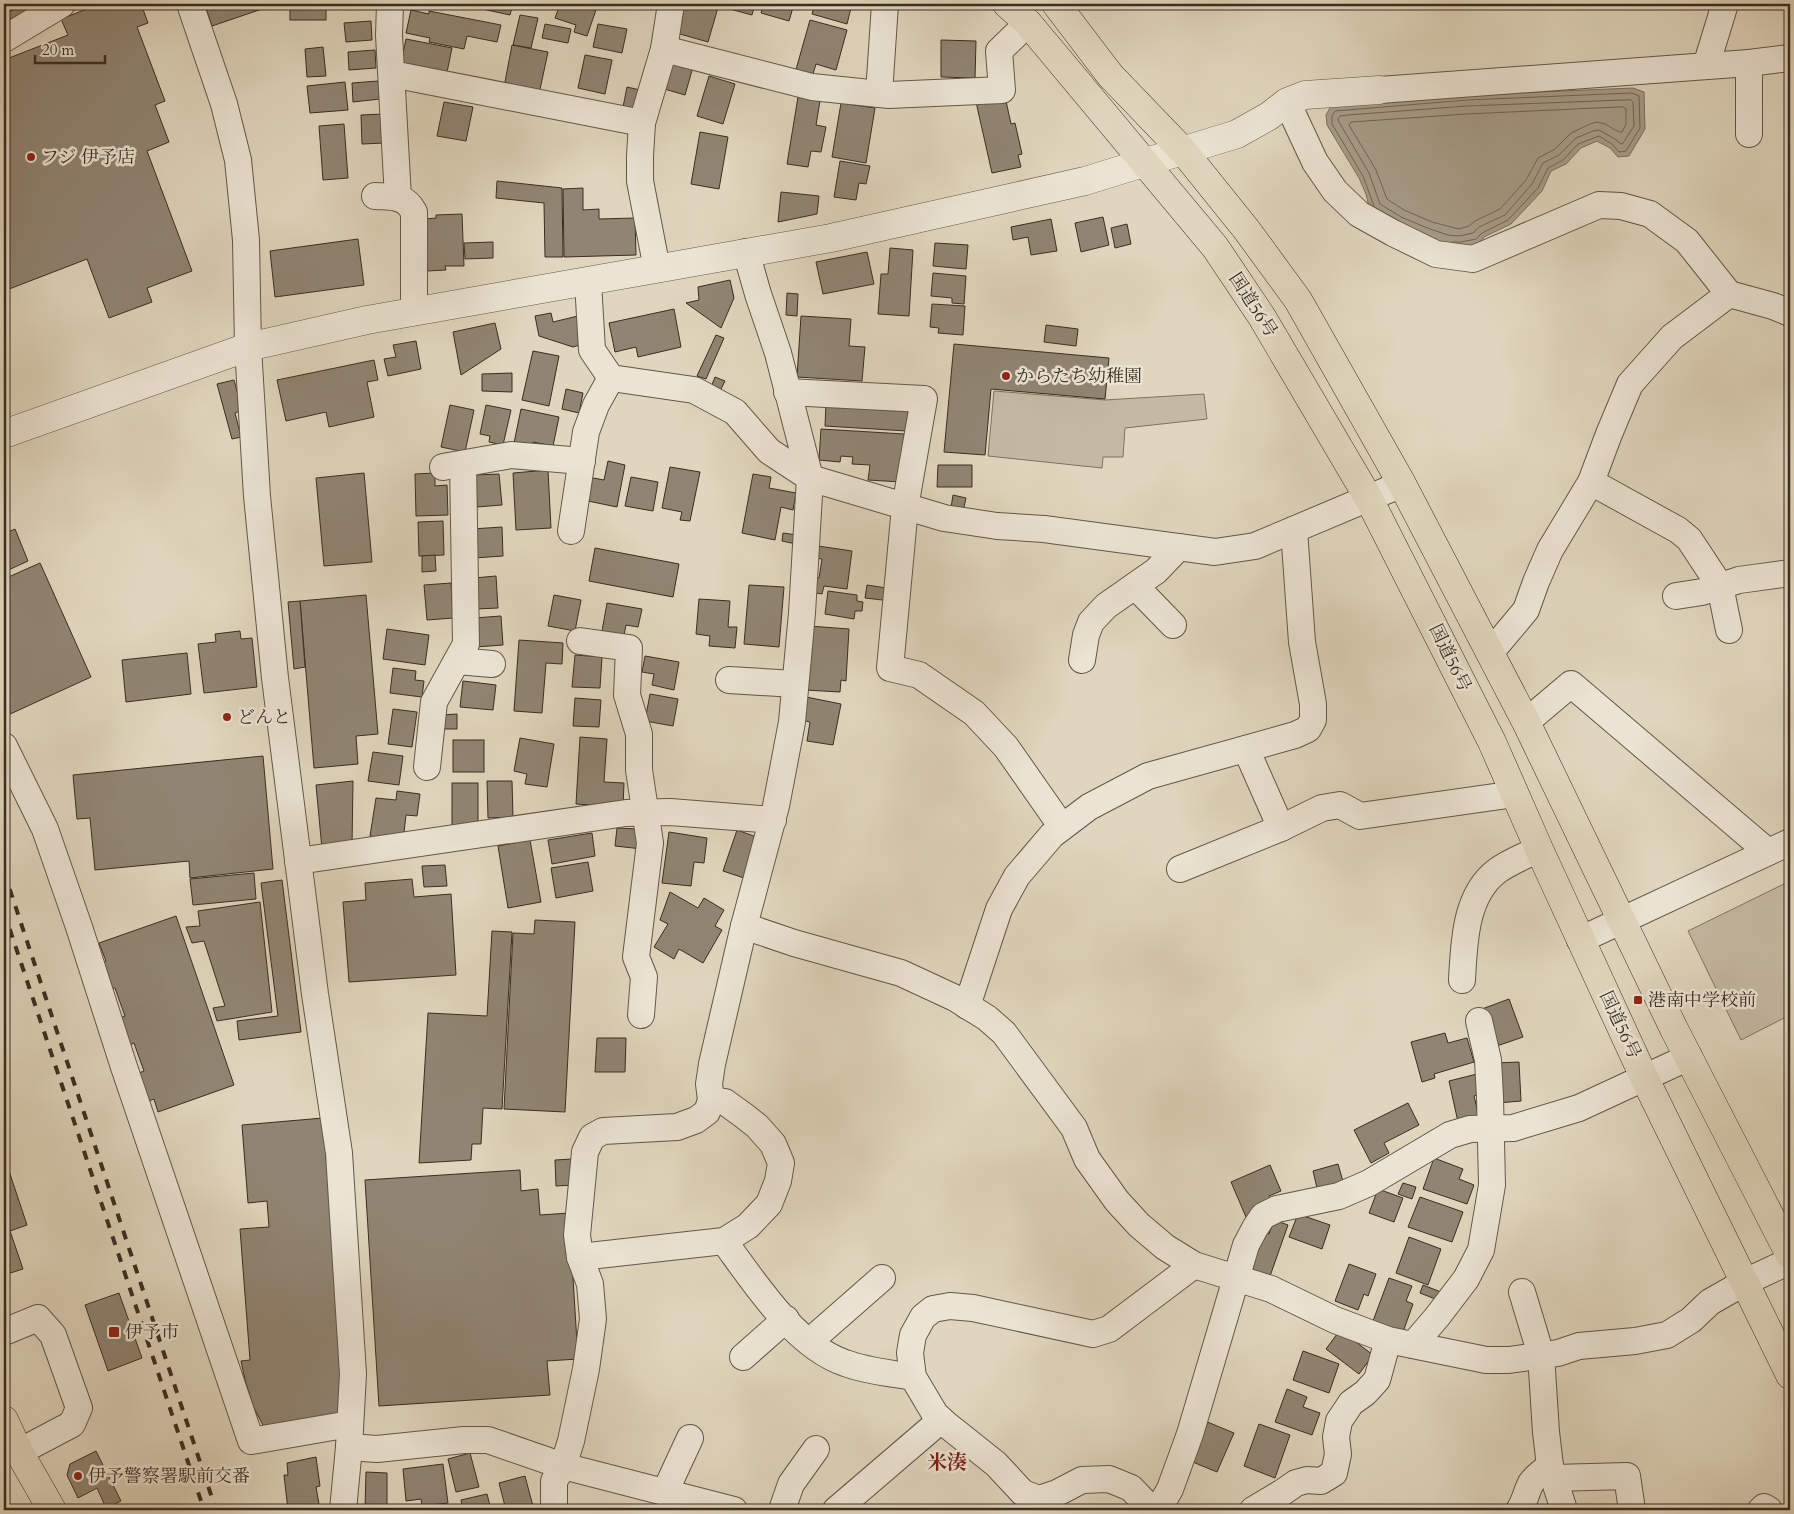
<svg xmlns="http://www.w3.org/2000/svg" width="1794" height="1514" font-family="Cardo,'Noto Serif JP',serif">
<rect width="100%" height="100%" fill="#e0d6bd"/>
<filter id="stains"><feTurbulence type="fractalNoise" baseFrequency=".004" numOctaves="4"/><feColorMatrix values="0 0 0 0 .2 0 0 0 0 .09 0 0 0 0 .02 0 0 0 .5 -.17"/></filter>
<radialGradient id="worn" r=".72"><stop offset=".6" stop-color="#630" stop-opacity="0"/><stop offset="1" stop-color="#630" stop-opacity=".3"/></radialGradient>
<g fill="#c4b9a3" stroke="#7e7362">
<path d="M994 391 1105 400 1204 394 1207 419 1125 428 1123 457H1103L1102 468 988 456Z"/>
<path d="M1790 881V1015L1741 1040 1688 931Z"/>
</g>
<path fill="#a79d88" stroke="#7b705f" d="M1633 88 1644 92 1645 129 1629 156 1618 157 1610 148 1597 141 1581 148 1566 164 1551 171 1542 191 1511 224 1484 237 1480 243 1461 248 1446 246 1370 211 1366 194 1359 178 1327 125 1326 115 1331 106 1466 95Z"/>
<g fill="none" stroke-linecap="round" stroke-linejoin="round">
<g stroke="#706555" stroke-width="1">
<path d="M1631 100 1633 102 1634 126 1623 143 1621 144 1615 139 1599 130 1593 131 1576 138 1559 155 1543 163 1532 184 1505 215 1479 227 1473 233 1459 236 1448 235 1430 229 1401 217 1380 204 1369 173 1339 122 1338 119 1340 116 1348 115 1467 106Z"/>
<path d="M1623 107 1626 109V124L1622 132H1619L1605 124 1597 122 1590 124 1571 133 1555 149 1538 158 1526 180 1500 209 1475 221 1469 226 1459 229 1432 222 1404 210 1387 199 1376 170 1349 125 1351 122 1467 114Z"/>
<path d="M1374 206 1363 176 1332 124V116L1335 111 1467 100 1632 93 1639 96 1640 128 1626 151 1619 152 1612 144 1599 136 1578 144 1563 160 1548 168 1538 188 1508 220 1482 233 1476 239 1461 242H1452"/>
</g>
</g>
<g fill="#908573" stroke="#392d22">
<path d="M100 4H141L148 23 137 27 165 101 155 105 169 142 147 151 192 271 147 288 152 302 109 318 87 259 4 291V60L68 35 61 19Z"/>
<path d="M217 4H260L262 9 212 26 206 8Z"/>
<rect x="290" y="4" width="36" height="16"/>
<path d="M474 4H513L510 15 473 7Z"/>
<path d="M560 4H598L587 36 574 32 576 25 555 18Z"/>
<path d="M682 4H719L708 42 673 32Z"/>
<path d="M727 4H755L752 15 726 8Z"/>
<path d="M764 4H794L789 21 761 13Z"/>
<path d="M815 4H852L847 24 812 14Z"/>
<path d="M24 5 29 14 12 23 7 13Z"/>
<path d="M411 10 429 14V11L501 25 497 42 467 36 464 49 429 42 430 38 406 33Z"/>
<path d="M520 15 538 18 531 48 513 45Z"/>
<path d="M810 20 847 30 836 70 816 64 812 77 795 73Z"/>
<path d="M371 21 372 40 346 42 344 23Z"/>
<path d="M545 24 571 29 568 43 542 38Z"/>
<path d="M598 24 627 29 622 53 593 47Z"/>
<path d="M406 39 452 48 446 77 400 68Z"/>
<path d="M941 40 976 41 975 78 941 77Z"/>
<path d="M512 45 548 52 539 94 504 87Z"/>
<path d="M323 47 326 76 307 77 305 49Z"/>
<path d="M375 50 376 68 349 70 348 52Z"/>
<path d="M585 55 612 60 605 94 578 88Z"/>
<path d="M669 60 693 67 685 95 661 88Z"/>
<path d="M709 76 735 84 723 124 697 116Z"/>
<path d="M378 81 380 99 353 102 352 83Z"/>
<path d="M345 82 348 110 310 113 307 86Z"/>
<path d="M627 87 640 90 635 114 622 112Z"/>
<path d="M798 97 820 101 816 125 826 127 821 152 811 151 808 167 787 164Z"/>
<path d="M1006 101 1011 124 1015 123 1022 154 1018 155 1021 167 992 173 976 102Z"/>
<path d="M444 102 473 107 466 141 437 136Z"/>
<path d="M841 103 875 108 866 163 832 157Z"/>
<path d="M384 114 385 143 362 144 361 115Z"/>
<path d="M344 124 348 178 323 180 319 126Z"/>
<path d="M700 132 728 137 719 189 691 184Z"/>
<path d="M840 161 870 166 866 184 859 183 856 200 834 197Z"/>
<path d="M497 181 562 188 563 257H545L544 203 496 198Z"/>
<path d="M583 188V210L599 209V219L635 218 636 255 564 257 563 189Z"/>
<path d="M781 192 819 196 817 214 778 222Z"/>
<path d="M462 214 464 266H445L446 270 427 271 426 219 436 218V215Z"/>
<path d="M1103 217 1109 245 1081 252 1075 223Z"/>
<path d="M1051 219 1057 251 1031 255 1028 237 1013 240 1011 227Z"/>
<path d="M1127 224 1131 244 1115 248 1111 228Z"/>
<path d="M358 239 364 285 275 297 270 251Z"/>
<path d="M493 242V258L465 259 464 243Z"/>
<path d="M935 243 968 245 966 269 933 266Z"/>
<path d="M890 248 913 250 909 316 878 314 881 274H888Z"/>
<path d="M867 252 874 284 823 294 816 262Z"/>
<path d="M933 273 966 276 964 304 952 303V298L931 296Z"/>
<path d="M730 280 734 298 721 328 686 303 699 300 698 287Z"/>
<path d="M787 293 798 294 797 316 786 315Z"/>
<path d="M932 304 965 306 963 335 938 333 939 328 930 327Z"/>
<path d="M674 309 681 347 638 357 636 347 615 352 609 323Z"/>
<path d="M551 313 553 322 578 316 583 344 573 347 539 336 535 316Z"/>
<path d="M801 316 851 319 849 346 865 347 862 381 797 377Z"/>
<path d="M495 323 501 349 461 375 453 332Z"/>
<path d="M1046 325 1078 329 1076 346 1044 342Z"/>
<path d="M716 335 724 338 706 379 697 376Z"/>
<path d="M416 341 421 369 388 376 384 359 396 357 393 345Z"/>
<path d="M954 344 1109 358 1105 399 991 389 985 455 944 452Z"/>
<path d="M533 351 559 356 549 406 522 400Z"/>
<path d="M374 360 378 380 367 382 374 417 329 427 326 412 286 421 277 380Z"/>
<path d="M512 373V392L482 391V374Z"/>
<path d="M715 377 725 381 720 391 711 387Z"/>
<path d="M234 380 242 410 235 413 241 437 232 439 217 384Z"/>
<path d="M566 389 583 393 579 413 562 409Z"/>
<path d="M826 403 908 408 907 431 825 426Z"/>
<path d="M450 405 474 410 465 452 441 447Z"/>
<path d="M486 405 511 410 503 445 489 442 490 436 480 434Z"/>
<path d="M521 409 559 417 553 446 533 442 532 447 514 443Z"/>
<path d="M821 429 904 434 902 482 868 480 870 465 852 464 853 457 841 456 840 462 819 460Z"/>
<path d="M608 461 625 465 617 507 583 500 588 477 604 480Z"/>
<path d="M938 465H972V487H937Z"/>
<path d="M670 467 700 472 690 521 680 520 682 512 662 508Z"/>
<path d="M548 470 551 528 516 530 513 473Z"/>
<path d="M364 473 372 562 324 566 316 478Z"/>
<path d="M435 473V486L447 485 448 515 416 516 415 474Z"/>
<path d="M499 474 502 505 477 507 475 475Z"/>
<path d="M753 474 771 477 769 488 796 493 793 510 781 507 775 540 742 533Z"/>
<path d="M631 477 658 482 653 511 625 506Z"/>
<path d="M953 495 966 498 962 516 950 514Z"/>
<path d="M443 521 444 555 419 556 418 522Z"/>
<path d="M502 527 503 556 474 558 472 529Z"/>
<path d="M15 529 28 561 4 572V534Z"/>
<path d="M783 533 797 535 796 544 782 541Z"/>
<path d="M818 546 852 551 847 589 824 586 822 594 811 592 813 578H819L822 559 816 558Z"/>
<path d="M595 548 679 564 673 597 589 581Z"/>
<path d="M435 555 436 571 422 572V556Z"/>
<path d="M40 563 91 677 8 715 4 705V579Z"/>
<path d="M496 576 498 608 476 609 474 578Z"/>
<path d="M451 583 453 618 427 620 424 585Z"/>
<path d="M749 585 784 587 779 647 744 644Z"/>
<path d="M867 585 893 589 891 601 865 598Z"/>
<path d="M828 591 857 595V601L863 602 862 611H855L854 619 825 614Z"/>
<path d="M366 595 378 734 356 736 358 764 314 768 300 601Z"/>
<path d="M554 595 581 600 575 631 548 626Z"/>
<path d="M699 599 730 601 728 627H737L735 648 709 646 710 636 696 634Z"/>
<path d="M300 601 305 667 294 669 288 602Z"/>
<path d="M607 603 642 609 638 627 626 625 624 635 602 631Z"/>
<path d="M501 616 503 645 476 647 474 618Z"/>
<path d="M809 626 849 629 846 681 841 680 840 692 805 690Z"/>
<path d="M387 629 429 635 425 665 383 659Z"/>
<path d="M240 631 241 639 252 638 257 687 204 693 198 644 216 642 215 634Z"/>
<path d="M519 640 563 643 562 664 546 663 542 713 514 711Z"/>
<path d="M187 653 191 694 126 702 122 660Z"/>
<path d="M575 655 602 657 600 688 572 687Z"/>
<path d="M645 656 679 662 674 690 652 685 654 674 642 672Z"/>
<path d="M393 668 416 671 415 680 424 681 422 697 390 693Z"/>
<path d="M463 681 496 685 493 710 460 707Z"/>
<path d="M650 694 678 699 673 726 645 721Z"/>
<path d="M806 697 841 704 833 745 807 741 810 722 802 720Z"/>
<path d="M575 698 601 700 599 727 573 726Z"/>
<path d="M393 709 417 712 412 747 388 744Z"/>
<path d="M457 714V729H443L442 715Z"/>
<path d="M580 737 607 739 604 782 624 783 623 807 576 804Z"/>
<path d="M520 738 554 744 547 787 525 784 527 774 514 771Z"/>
<rect x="453" y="740" width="31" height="32"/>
<path d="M373 752 403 756 399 785 368 781Z"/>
<path d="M263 756 273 869 190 878 189 861 95 870 90 818 77 819 73 775Z"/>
<path d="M353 781 352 846 322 849 316 785Z"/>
<path d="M487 781H512L513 817 488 818Z"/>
<rect x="452" y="783" width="26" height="46"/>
<path d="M397 791 420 794 417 816 406 815 403 841 370 836 376 798 396 800Z"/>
<path d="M617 828 637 829 642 849 615 846Z"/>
<path d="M737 830 762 839 747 879 723 871Z"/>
<path d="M669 832 707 838 704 863 694 862 691 886 662 883Z"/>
<path d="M592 833 595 856 552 864 548 840Z"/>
<path d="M530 840 541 902 508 908 498 846Z"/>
<path d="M588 862 593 891 556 898 551 868Z"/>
<path d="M445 865 447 886 424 887 422 866Z"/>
<path d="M254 873 256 899 193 905 190 879Z"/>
<path d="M412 879 414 897 451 894 456 975 349 982 343 902 366 900 365 883Z"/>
<path d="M282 880 301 1032 239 1040 237 1021 278 1016 261 883Z"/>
<path d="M670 892 698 908 704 898 724 910 715 926 722 930 703 963 679 949 674 959 654 947 668 924 660 920Z"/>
<path d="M260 902 272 1012 217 1021 213 1008 225 1006 204 941 192 943 186 927 200 926 198 911Z"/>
<path d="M176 916 234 1085 158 1112 154 1099 149 1101 139 1073 144 1071 134 1043 130 1045 120 1018 125 1016 115 988 110 989 101 963 106 961 99 943Z"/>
<path d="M535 920 575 922 565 1112 504 1109 513 933 534 934Z"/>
<path d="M492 931 512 932 502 1109 483 1108 481 1144H472L471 1160 419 1163 428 1013 487 1016Z"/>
<path d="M1509 999 1523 1037 1491 1048 1482 1009Z"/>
<path d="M1445 1033 1448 1043 1467 1038 1474 1062 1434 1074 1435 1078 1422 1082 1411 1042Z"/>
<path d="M597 1038H626L625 1072H595Z"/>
<path d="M1519 1062 1521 1101 1497 1103 1495 1063Z"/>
<path d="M1477 1074 1481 1094 1474 1096 1479 1117 1458 1122 1449 1081Z"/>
<path d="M1408 1103 1419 1125 1384 1143 1389 1153 1371 1163 1354 1130Z"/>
<path d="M323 1118 347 1420 264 1427 253 1406 245 1380 241 1361 250 1360 240 1229 269 1227 267 1201 248 1203 242 1125Z"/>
<path d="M4 1156 27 1225 10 1231 23 1269 4 1275Z"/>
<path d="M1434 1158 1463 1169 1459 1179 1474 1185 1467 1204 1423 1189Z"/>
<path d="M572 1159 574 1185 556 1186 555 1160Z"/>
<path d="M1338 1164 1344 1185 1318 1192 1313 1171Z"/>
<path d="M1270 1165 1281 1191 1269 1196 1273 1205 1246 1217 1231 1182Z"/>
<path d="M520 1170 521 1191 538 1189 540 1215 569 1213 578 1359 547 1361 550 1395 379 1406 365 1180Z"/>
<path d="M1403 1183 1416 1187 1412 1199 1398 1194Z"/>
<path d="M1378 1189 1403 1198 1394 1222 1369 1213Z"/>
<path d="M1420 1197 1463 1212 1452 1242 1408 1227Z"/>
<path d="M1298 1214 1330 1225 1322 1249 1289 1237Z"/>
<path d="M1274 1220 1288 1225 1269 1279 1244 1270 1258 1230 1269 1234Z"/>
<path d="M1409 1237 1441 1249 1428 1285 1396 1273Z"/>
<path d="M1349 1264 1376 1274 1368 1296 1364 1294 1358 1310 1335 1301Z"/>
<path d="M1389 1278 1412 1286 1406 1301 1413 1304 1403 1332 1373 1321Z"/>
<path d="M1423 1285 1446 1294 1443 1302 1420 1293Z"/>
<path d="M119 1293 142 1358 108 1371 85 1305Z"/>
<path d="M1340 1330 1373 1355 1359 1374 1326 1349Z"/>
<path d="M1303 1351 1339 1364 1329 1393 1293 1380Z"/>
<path d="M1287 1389 1307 1397 1303 1407 1320 1413 1312 1435 1275 1422Z"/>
<path d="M1205 1421 1234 1433 1217 1472 1188 1460Z"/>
<path d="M1259 1424 1290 1435 1275 1478 1244 1466Z"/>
<path d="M96 1451 121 1501 106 1508 97 1488 78 1498 67 1475 70 1464Z"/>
<path d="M470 1453 479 1487 456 1492 448 1459Z"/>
<path d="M316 1457 320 1486 316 1487 320 1510H288L284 1475H288L287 1463Z"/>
<path d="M443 1464 448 1503 422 1506 421 1499 406 1501 403 1469Z"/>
<path d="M366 1472 387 1473V1509H365Z"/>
<path d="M525 1476 534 1510H506L499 1483Z"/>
<path d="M487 1494 491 1510H463L461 1500Z"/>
</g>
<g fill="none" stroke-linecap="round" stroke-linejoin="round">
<defs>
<g id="minor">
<path d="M190 4 224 104 238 160 246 240 248 347 257 496 275 678 315 994 339 1153 353 1374 349 1447 343 1510"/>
<path d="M390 4 389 35 398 198"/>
<path d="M4 39 62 4"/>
<path d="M664 49 812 87 889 95 1002 90 999 51 1028 23"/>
<path d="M1706 66 1725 4"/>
<path d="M392 74 642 123"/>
<path d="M1379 90 1749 63 1790 58"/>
<path d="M879 94 885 4"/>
<path d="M1287 102 1315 162 1335 191 1359 214 1393 233 1436 254 1473 259 1599 205 1621 206 1650 214 1687 241 1729 294 1773 306 1790 313"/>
<path d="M1749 134V63"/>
<path d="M375 196C392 197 405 195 414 212V312"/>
<path d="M657 269 640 181V156L642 123 664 49 671 4"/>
<path d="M588 282 592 350 611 378 694 390 735 412 769 451 810 478 944 518 997 526 1044 529 1215 552 1255 546 1402 484"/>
<path d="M787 392 924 399 905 507 890 668 919 675 974 713 1006 747 1062 827"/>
<path d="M443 467 511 455 582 461"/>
<path d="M1591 482 1678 530 1689 539 1720 586 1729 630"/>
<path d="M571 531 586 432 596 405 611 378"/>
<path d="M1135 586 1173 625"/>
<path d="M1676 596 1702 592 1739 580 1790 573"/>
<path d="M580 641 629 648 627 695 639 734V770L650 843 636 957 644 977 641 1015"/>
<path d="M1490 653 1526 610 1536 582 1550 550 1591 482 1609 434 1630 384 1672 337 1729 294"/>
<path d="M1082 660 1086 635 1091 622 1106 606 1156 571 1179 547"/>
<path d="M457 661 492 664"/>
<path d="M729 680 795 684"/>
<path d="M1526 722 1571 684 1768 852"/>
<path d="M4 746 45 829 79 927 124 1067 251 1441 350 1424"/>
<path d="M1246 749 1281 828"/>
<path d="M427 767 434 702 466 644 463 464"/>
<path d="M298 861 626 813 670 812 773 820"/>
<path d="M1180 869 1281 828 1322 808 1340 805 1360 816 1515 794"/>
<path d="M744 926 794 943 901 973 955 998 987 1018 1004 1033 1074 1128 1087 1159 1117 1201 1139 1225 1165 1247 1194 1265 1271 1289 1335 1320 1388 1340 1486 1360H1509L1558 1353 1579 1346 1635 1341 1667 1335 1691 1320 1710 1302 1745 1282 1790 1261"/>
<path d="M1580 940 1790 842"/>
<path d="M1462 980C1464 943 1465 895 1497 871 1509 862 1525 856 1539 849"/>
<path d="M967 1006 999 909 1017 876 1052 835 1089 807 1148 776 1295 735 1308 729 1313 720V704L1302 642 1294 530"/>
<path d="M724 1241C754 1282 795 1346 845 1363 866 1371 890 1373 913 1377"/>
<path d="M580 1257 724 1241 748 1226 769 1204 778 1181 781 1163 773 1144 757 1126 743 1115 725 1102 711 1100"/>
<path d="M1522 1292 1541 1355 1546 1432 1550 1466 1564 1510"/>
<path d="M4 1332 38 1318 53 1335 79 1408 72 1424 19 1452"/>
<path d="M809 1342 882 1278"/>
<path d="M1413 1345 1437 1317 1466 1279 1481 1250 1492 1185 1490 1097 1488 1060 1479 1021"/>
<path d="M743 1357 786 1319"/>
<path d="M349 1447 377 1449 464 1440H488L563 1466 734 1510"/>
<path d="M1554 1478 1627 1476 1632 1510"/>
<path d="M665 1492 690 1438"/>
<path d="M554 1510V1481L563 1466 571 1441 586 1369 593 1319 590 1284 580 1257 577 1235 585 1152 592 1137 603 1131 677 1127 696 1120 707 1112 711 1100 709 1084 712 1064 744 926 776 806 792 722 802 613 810 478 778 353 758 294 746 252"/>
<path d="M782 1510 791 1484 816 1449"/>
<path d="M836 1510 941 1420"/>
<path d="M1152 1510 1131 1488 1109 1479 1082 1480 1057 1493 1039 1499 1023 1493 996 1464 947 1425 935 1414 913 1377 910 1353 913 1335 923 1317 933 1309 950 1306 973 1308 1093 1334 1109 1329 1194 1265"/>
<path d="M1158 1510 1170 1489 1190 1434 1246 1245 1255 1228 1263 1216 1277 1209 1339 1196 1369 1183 1450 1135 1470 1129 1513 1128 1579 1108 1689 1057"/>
<path d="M1253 1510 1283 1492 1296 1483 1307 1480 1321 1481 1334 1473 1338 1454 1336 1437 1339 1421 1351 1403 1365 1393 1377 1380 1388 1340"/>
<path d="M1519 1510C1525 1502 1526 1492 1531 1483 1536 1476 1543 1471 1550 1466"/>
<path d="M1761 1510 1764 1507 1769 1510"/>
</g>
<path id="tertiary" d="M4 434 248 347 367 320 831 238 1085 181 1237 134 1269 116 1287 102 1305 95 1379 90"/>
<g id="trunk">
<path d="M1007 4 1028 23 1215 247 1262 317 1369 499 1492 742 1539 849 1644 1077 1790 1375"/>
<path d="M1056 4 1110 75 1184 152 1246 229 1298 300 1402 484 1526 722 1674 1029 1790 1255"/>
<path d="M4 1420 19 1452 52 1510"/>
</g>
</defs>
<use href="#minor" stroke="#635749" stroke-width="28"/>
<use href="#tertiary" stroke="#635749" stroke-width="29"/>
<use href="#trunk" stroke="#392d22" stroke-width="29"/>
<use href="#minor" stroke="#ebe4d4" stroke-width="26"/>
<use href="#tertiary" stroke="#ebe4d4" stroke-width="28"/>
<use href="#trunk" stroke="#e0d6bd" stroke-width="28"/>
<g stroke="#392d22" stroke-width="4" stroke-dasharray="9 9" stroke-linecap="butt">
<path d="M4 872 216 1510"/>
<path d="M4 912 204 1510"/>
</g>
</g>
<g fill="#8f2418" stroke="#ebe4d4" stroke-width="2">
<circle cx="31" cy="157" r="5"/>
<circle cx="1006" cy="376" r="5"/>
<circle cx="227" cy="717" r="5"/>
<rect x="1633" y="995" width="10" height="10" rx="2.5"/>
<rect x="108" y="1326" width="12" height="12" rx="2.5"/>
<circle cx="78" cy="1476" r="5"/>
</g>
<g text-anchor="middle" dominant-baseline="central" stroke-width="5" stroke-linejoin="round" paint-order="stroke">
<g font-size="18" fill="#392d22" stroke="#ebe4d4" text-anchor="start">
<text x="41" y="157">フジ 伊予店</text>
<text x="1016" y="376">からたち幼稚園</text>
<text x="237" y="717">どんと</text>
<text x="1648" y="1000">港南中学校前</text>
<text x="125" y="1332">伊予市</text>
<text x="88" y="1476">伊予警察署駅前交番</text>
</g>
<g font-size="18" fill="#392d22" stroke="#ebe4d4">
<text transform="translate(1253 305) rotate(57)">国道56号</text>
<text transform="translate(1450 658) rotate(64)">国道56号</text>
<text transform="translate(1620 1025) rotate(65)">国道56号</text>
</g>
<g font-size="20" font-weight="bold" fill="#7a1f14" stroke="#ebe4d4">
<text x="947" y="1462">米湊</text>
</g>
</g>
<rect width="1794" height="1514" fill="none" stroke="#e0d6bd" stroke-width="20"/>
<rect x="5" y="5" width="1784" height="1504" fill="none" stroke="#392d22" stroke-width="2.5"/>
<rect x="10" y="10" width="1774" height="1494" fill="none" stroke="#392d22"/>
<path d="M35 55v8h70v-8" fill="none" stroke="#392d22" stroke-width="2.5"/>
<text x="42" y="55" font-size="15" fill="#392d22" stroke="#ebe4d4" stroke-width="4" paint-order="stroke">20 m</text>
<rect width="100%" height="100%" filter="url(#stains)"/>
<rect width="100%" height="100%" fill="url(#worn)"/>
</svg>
